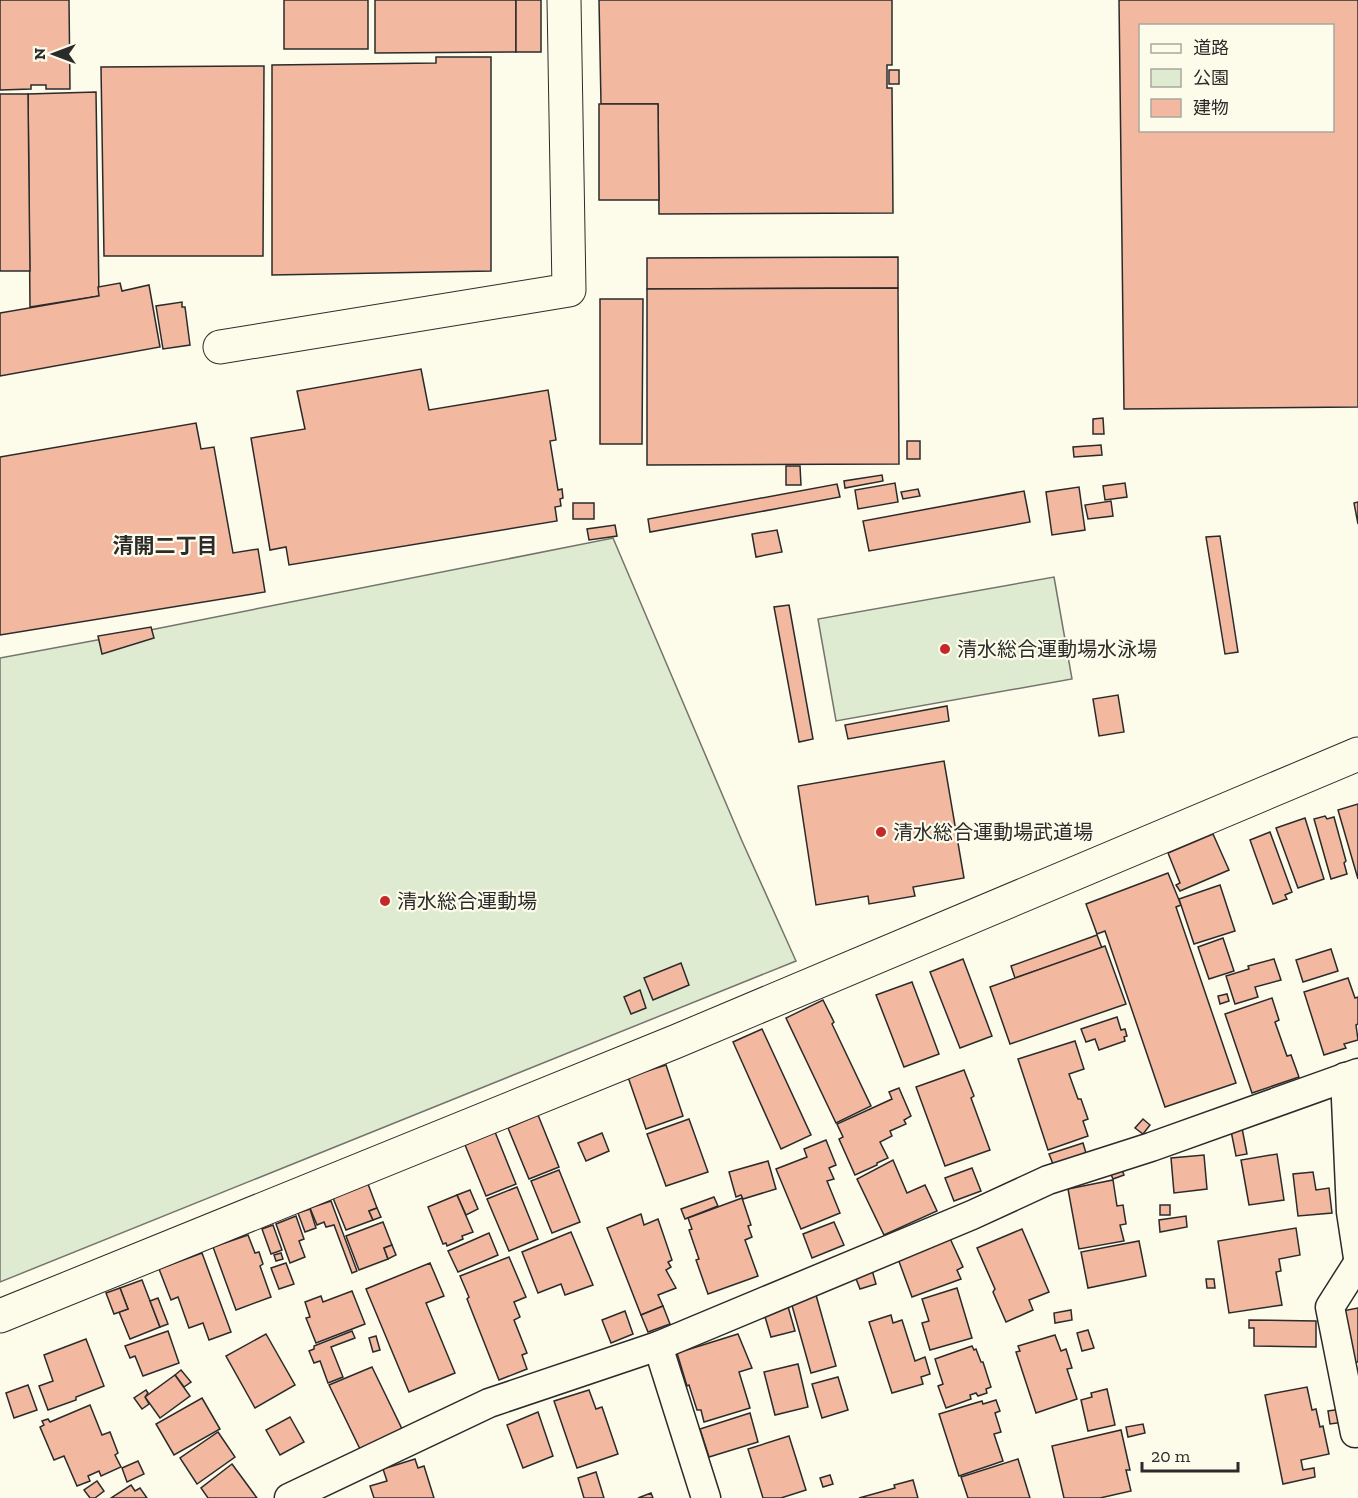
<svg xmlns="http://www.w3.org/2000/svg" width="1358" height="1498" font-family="'Zilla Slab','Noto Sans JP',serif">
<rect width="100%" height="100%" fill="#fdfbea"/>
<g fill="#deebd1" stroke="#74746e" stroke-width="1.5">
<path d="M613 538 742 841 796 961 0 1282V658L135 633Z"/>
<path d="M1054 577 1072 679 836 721 818 619Z"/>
</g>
<g fill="#f2b8a0" stroke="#2b2b2b" stroke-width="1.5" fill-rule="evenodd">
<path d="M0 0H69L70 89H46V85H31V89L0 90Z"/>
<rect x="284" y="0" width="84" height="49"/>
<path d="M375 0H516V52L375 53Z"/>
<rect x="516" y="0" width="25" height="52"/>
<path d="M599 0H892V65H887V88H892L893 213 659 214 658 104H601Z"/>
<path d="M1119 0H1358V407L1124 409ZM1140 26H1332V130H1140Z"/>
<path d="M436 57H491V271L272 275V65L436 63Z"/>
<path d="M264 66 263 256H104L101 67Z"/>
<rect x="889" y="70" width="10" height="14"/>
<path d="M96 92 99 296 30 307 28 94Z"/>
<path d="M0 94H28L30 271H0Z"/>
<path d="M599 104H658L659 200H599Z"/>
<path d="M898 257V288L647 289V258Z"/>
<path d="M120 283 122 291 149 285 160 347 0 376V313L99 296 98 287Z"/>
<path d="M898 288 899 464 647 465V289Z"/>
<path d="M600 299H643L642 444H600Z"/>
<path d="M182 302V307H185L190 345 163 349 156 306Z"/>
<path d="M421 369 429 410 548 390 556 440 550 441 558 490 562 489 563 498 560 499 561 506 555 507 557 521 289 565 286 547 270 550 251 438 305 429 297 391Z"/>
<path d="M1103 418 1104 434H1093V419Z"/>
<path d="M196 423 201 449 214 447 233 553 258 549 265 592 0 635V457Z"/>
<rect x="907" y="441" width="13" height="18"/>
<path d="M1101 445 1102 455 1074 457 1073 447Z"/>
<path d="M786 466H800L801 485H786Z"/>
<path d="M882 475 883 481 845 488 844 481Z"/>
<path d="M895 483 898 502 858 509 855 490Z"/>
<path d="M1125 483 1127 497 1105 500 1103 486Z"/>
<path d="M837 484 840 497 650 532 648 519Z"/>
<path d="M1079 487 1085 530 1052 535 1046 492Z"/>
<path d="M918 489 920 496 903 499 901 492Z"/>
<path d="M1024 491 1030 522 869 551 863 521Z"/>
<path d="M1111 501 1113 516 1088 519 1085 505Z"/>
<path d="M1358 502V524L1354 503Z"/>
<rect x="573" y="503" width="21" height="16"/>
<path d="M615 525 617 536 589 540 587 529Z"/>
<path d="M777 530 782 552 756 557 752 534Z"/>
<path d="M1220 536 1238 652 1225 654 1206 537Z"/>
<path d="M789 605 813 739 799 742 774 607Z"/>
<path d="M151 627 154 638 102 654 98 636Z"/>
<path d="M1118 695 1124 732 1099 736 1093 699Z"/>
<path d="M947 706 949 721 848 739 845 725Z"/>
<path d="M944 761 964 878 913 887 915 896 869 904 868 896 816 905 798 786Z"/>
<path d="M1358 804V879L1338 810Z"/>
<path d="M1325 816 1327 819 1334 817 1346 861 1344 863 1347 874 1331 879 1314 819Z"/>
<path d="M1305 818 1324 879 1298 888 1276 828Z"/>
<path d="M1270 832 1292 892 1285 895 1287 899 1273 904 1250 840Z"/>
<path d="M1213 834 1229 870 1180 891 1176 885 1180 883 1168 853Z"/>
<path d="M1168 873 1181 905 1176 907 1236 1083 1165 1107 1105 931 1097 934 1086 904Z"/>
<path d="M1220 885 1235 931 1194 944 1179 899Z"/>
<path d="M1097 935 1102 948 1015 978 1011 966Z"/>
<path d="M1223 938 1234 971 1209 979 1198 947Z"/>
<path d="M1105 946 1126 1004 1010 1044 990 987Z"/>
<path d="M1331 949 1338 971 1303 982 1296 960Z"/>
<path d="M963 959 992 1036 960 1048 930 972Z"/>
<path d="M1274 959 1281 980 1255 987 1258 997 1235 1004 1226 976 1249 969 1248 966Z"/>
<path d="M681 963 689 985 653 1000 644 978Z"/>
<path d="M1348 978 1355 998 1358 997V1024L1356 1025 1358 1040 1344 1044 1346 1048 1324 1055 1304 992Z"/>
<path d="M912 982 939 1054 904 1067 876 995Z"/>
<path d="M640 990 646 1008 631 1014 624 997Z"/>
<path d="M1227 994 1229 1001 1220 1004 1218 996Z"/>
<path d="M1272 998 1279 1020 1275 1022 1287 1056 1291 1055 1299 1077 1252 1093 1225 1014Z"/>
<path d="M823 1000 834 1022 832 1024 871 1106 836 1123 786 1018Z"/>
<path d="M1117 1017 1121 1030 1125 1029 1127 1036 1124 1037 1125 1041 1099 1050 1095 1039 1086 1042 1081 1029Z"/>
<path d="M762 1029 811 1135 781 1149 733 1042Z"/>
<path d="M1075 1041 1084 1069 1069 1074 1078 1099H1081L1088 1119 1083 1121 1088 1136 1048 1150 1018 1059Z"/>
<path d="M666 1065 683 1116 646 1129 628 1077Z"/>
<path d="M964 1070 974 1096 971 1098 990 1150 945 1166 916 1087Z"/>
<path d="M899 1088 911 1116 904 1120 906 1124 890 1131 892 1136 880 1142 888 1158 877 1163V1165L855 1175 839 1139 843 1137 837 1124 892 1099 889 1092Z"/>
<path d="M538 1115 559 1167 529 1179 508 1128Z"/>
<path d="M689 1119 708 1172 666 1186 647 1134Z"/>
<path d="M1143 1119 1150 1125 1143 1134 1135 1128Z"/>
<path d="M1242 1128 1247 1154 1236 1156 1231 1131Z"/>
<path d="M495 1132 516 1184 486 1196 465 1145Z"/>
<path d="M602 1133 609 1151 586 1161 578 1143Z"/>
<path d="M826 1140 836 1165 829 1168 834 1179 827 1181 840 1213 801 1229 776 1169 807 1157 804 1149Z"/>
<path d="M1083 1143 1086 1153 1053 1164 1049 1154Z"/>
<path d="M1277 1154 1284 1200 1249 1205 1241 1160Z"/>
<path d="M1204 1155 1207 1189 1174 1193 1171 1158Z"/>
<path d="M893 1160 907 1193 925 1185 937 1211 884 1235 857 1179Z"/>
<path d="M768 1161 776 1189 743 1199 741 1195 736 1197 729 1172Z"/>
<path d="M1121 1167 1124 1175 1113 1179 1110 1172Z"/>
<path d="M972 1168 981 1191 954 1201 945 1178Z"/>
<path d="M559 1170 580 1222 552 1233 531 1181Z"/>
<path d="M1313 1172 1316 1190 1329 1188 1332 1213 1298 1216 1293 1174Z"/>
<path d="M1113 1180 1117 1206 1123 1205 1126 1224 1120 1225 1124 1241 1079 1249 1068 1189Z"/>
<path d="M368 1184 377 1208 369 1211 373 1220 346 1230 333 1198Z"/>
<path d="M517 1187 538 1239 509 1251 487 1199Z"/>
<path d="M470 1190 478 1209 466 1215 457 1195Z"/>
<path d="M457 1195 473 1232 462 1236 463 1239 447 1246 446 1243 443 1244 428 1207Z"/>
<path d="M714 1197 718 1206 685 1219 681 1209Z"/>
<path d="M742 1198 751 1225 748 1226 752 1237 745 1240 758 1276 708 1294 696 1260 699 1259 689 1230 692 1229 688 1218Z"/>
<path d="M331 1201 357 1271 352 1273 334 1225 326 1227 324 1222 317 1225 310 1208Z"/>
<rect x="1160" y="1205" width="10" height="10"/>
<path d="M377 1208 381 1217 373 1220 369 1211Z"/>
<path d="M310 1209 316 1228 305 1232 298 1213Z"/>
<path d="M641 1214 644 1225 658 1219 672 1260 668 1262 671 1267 666 1270 676 1288 658 1295 663 1306 641 1315 607 1228Z"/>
<path d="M296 1216 304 1239 299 1241 305 1257 290 1263 276 1224Z"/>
<path d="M1186 1216 1187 1227 1160 1232 1159 1220Z"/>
<path d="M383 1222 392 1245 384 1248 388 1259 359 1270 346 1236Z"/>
<path d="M834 1222 844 1245 812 1258 803 1234Z"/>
<path d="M273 1225 282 1250 271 1254 262 1229Z"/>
<path d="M1296 1228 1300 1255 1279 1259 1281 1271 1276 1272 1282 1305 1229 1313 1218 1241Z"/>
<path d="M1022 1229 1049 1292 1029 1300 1033 1310 1006 1322 993 1292 995 1289 977 1248Z"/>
<path d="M571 1232 593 1285 565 1295 561 1284 538 1293 522 1252Z"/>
<path d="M489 1233 498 1255 458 1272 448 1251Z"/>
<path d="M948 1234 963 1267 957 1270 961 1279 912 1297 897 1256Z"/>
<path d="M248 1235 255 1253 259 1252 263 1264 260 1266 271 1297 236 1310 213 1247Z"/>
<path d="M1139 1241 1146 1276 1088 1288 1081 1252Z"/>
<path d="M392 1245 396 1255 388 1259 384 1248Z"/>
<path d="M202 1253 231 1332 209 1340 203 1323 189 1328 178 1297 171 1300 159 1269Z"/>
<path d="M281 1253 283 1259 276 1261 274 1255Z"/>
<path d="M509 1257 526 1297 514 1302 520 1317 514 1320 527 1353 522 1355 527 1369 499 1380 467 1299 469 1297 460 1276Z"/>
<path d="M286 1263 294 1284 279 1289 271 1268Z"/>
<path d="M430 1263 444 1296 426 1303 455 1373 409 1392 366 1289Z"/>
<path d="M872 1270 876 1284 860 1289 855 1276Z"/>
<path d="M1206 1279H1214L1215 1288H1207Z"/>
<path d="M142 1280 160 1327 130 1339 119 1312 128 1309 120 1288Z"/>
<path d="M120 1288 128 1309 114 1314 106 1293Z"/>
<path d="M957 1288 972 1338 930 1350 922 1323 929 1321 922 1299Z"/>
<path d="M352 1291 365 1324 316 1343 306 1318 310 1317 305 1302 321 1296 323 1302Z"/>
<path d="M816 1295 836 1366 811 1373 791 1302Z"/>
<path d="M158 1298 168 1324 160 1327 150 1301Z"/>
<path d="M787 1303 795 1331 771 1337 763 1310Z"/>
<path d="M663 1306 670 1324 648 1332 641 1315Z"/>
<path d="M1358 1308V1362L1348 1364 1337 1312Z"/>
<path d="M1071 1310 1072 1320 1055 1323 1054 1313Z"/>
<path d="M625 1311 633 1334 611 1343 602 1320Z"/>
<path d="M891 1315 893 1323 902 1320 915 1361 925 1357 930 1374 921 1377 923 1384 892 1393 869 1322Z"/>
<path d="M1249 1320 1316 1321V1347L1254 1346V1328H1249Z"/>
<path d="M1088 1330 1094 1348 1082 1351 1077 1333Z"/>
<path d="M168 1331 179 1363 143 1376 135 1356 130 1358 125 1346Z"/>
<path d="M352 1331 355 1338 331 1347 343 1377 328 1383 320 1361 314 1363 309 1351 314 1349V1346Z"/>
<path d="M266 1334 295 1385 255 1408 226 1356Z"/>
<path d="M738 1334 752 1368 739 1372 750 1408 704 1422 701 1410H697L689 1385 687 1386 677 1353Z"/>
<path d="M1055 1335 1061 1351 1066 1349 1072 1368 1067 1369 1077 1399 1036 1413 1016 1352 1020 1351 1018 1346Z"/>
<path d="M376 1336 380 1350 373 1352 369 1338Z"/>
<path d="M86 1339 104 1386 76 1397V1400L48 1410 39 1386 53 1381 44 1355Z"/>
<path d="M972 1346 974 1350 976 1349 981 1362H983L991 1387 986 1389 987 1393 978 1396 976 1393 970 1395 971 1399 946 1408 938 1386 943 1384 935 1359Z"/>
<path d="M798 1364 808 1407 775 1415 764 1372Z"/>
<path d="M372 1367 403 1431 361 1451 329 1385Z"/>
<path d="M181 1370 191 1382 184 1387 175 1375Z"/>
<path d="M175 1375 190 1396 160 1418 145 1397Z"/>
<path d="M838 1377 848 1410 822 1418 812 1384Z"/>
<path d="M28 1385 37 1410 14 1418 6 1393Z"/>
<path d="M1307 1387 1312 1410 1316 1409 1320 1427 1323 1426 1329 1454 1301 1460 1303 1470 1314 1468 1315 1477 1283 1484 1265 1395Z"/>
<path d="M1107 1389 1115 1425 1088 1431 1081 1400 1092 1397 1091 1393Z"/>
<path d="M146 1390 148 1393 145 1397 149 1404 142 1409 134 1398Z"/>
<path d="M589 1390 596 1409 602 1407 618 1454 577 1468 554 1401Z"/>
<path d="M202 1398 220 1429 174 1455 156 1424Z"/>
<path d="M996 1400 1000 1411 995 1413 1001 1432 994 1434 1003 1461 959 1476 939 1414 982 1401 983 1404Z"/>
<path d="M90 1405 102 1435 110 1432 118 1453 115 1455 121 1467 101 1476 99 1471 88 1476 90 1481 77 1486 64 1456 54 1460 40 1427 44 1425 42 1421 48 1419 50 1422Z"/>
<path d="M1342 1409 1344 1422 1330 1424 1328 1411Z"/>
<path d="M538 1412 553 1456 523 1468 507 1425Z"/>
<path d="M750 1413 758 1442 709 1457 700 1429Z"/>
<path d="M290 1417 304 1442 280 1455 266 1430Z"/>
<path d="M1143 1424 1145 1433 1128 1437 1126 1427Z"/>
<path d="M1121 1430 1130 1470H1126L1131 1491 1100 1498H1064L1052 1446Z"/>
<path d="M218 1432 235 1457 197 1484 180 1458Z"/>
<path d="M789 1436 806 1490 781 1498H763L748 1449Z"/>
<path d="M415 1459 418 1468 424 1466 434 1498H374L370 1486 387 1481 383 1469Z"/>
<path d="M1018 1459 1030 1498H968L961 1477Z"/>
<path d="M138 1461 144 1474 127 1482 122 1468Z"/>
<path d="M232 1464 257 1498H208L201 1488Z"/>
<path d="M596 1472 604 1498H584L578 1478Z"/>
<path d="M830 1475 833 1484 823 1487 820 1478Z"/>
<path d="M913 1480 918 1498H859L895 1488 894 1485Z"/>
<path d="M97 1481 104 1491 95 1498H90L84 1490Z"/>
<path d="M131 1485 135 1491 140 1488 147 1498H111Z"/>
<path d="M651 1493 653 1498H638Z"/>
</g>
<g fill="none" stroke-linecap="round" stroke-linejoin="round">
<defs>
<g id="minor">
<path d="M1345 1077 1351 1212 1358 1258"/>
<path d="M658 1346 706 1498"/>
<path d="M1355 1433 1330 1307 1358 1263"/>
<path d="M289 1498 489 1403 658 1346 972 1215 1048 1180 1151 1147 1358 1073"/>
</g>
<g id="tertiary">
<path d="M220 347 569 290 564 0"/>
<path d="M0 1316 677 1041 1358 754"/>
</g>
</defs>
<use href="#minor" stroke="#2b2b2b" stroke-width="31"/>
<use href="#tertiary" stroke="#2b2b2b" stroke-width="35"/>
<use href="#minor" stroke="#fdfbea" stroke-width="28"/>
<use href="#tertiary" stroke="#fdfbea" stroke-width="33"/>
</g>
<g fill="#c62828" stroke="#fdfbea" stroke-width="2">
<circle cx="945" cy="649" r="6"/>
<circle cx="881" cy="832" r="6"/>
<circle cx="385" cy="901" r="6"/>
</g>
<g text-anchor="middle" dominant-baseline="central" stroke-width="4.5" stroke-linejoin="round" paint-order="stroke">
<g font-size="20" fill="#2b2b2b" stroke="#fdfbea" text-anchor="start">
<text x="957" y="649">清水総合運動場水泳場</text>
<text x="893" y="832">清水総合運動場武道場</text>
<text x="397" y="901">清水総合運動場</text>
</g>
<g font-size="21" font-weight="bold" fill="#2b2b2b" stroke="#fdfbea">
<text x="165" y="545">清開二丁目</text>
</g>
</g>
<rect x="1139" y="24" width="195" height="108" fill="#fdfbea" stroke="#a9a89e" stroke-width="1.5"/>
<rect x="1151" y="44" width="30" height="9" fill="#fdfbea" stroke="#a9a89e" stroke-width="1.5"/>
<text x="1193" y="54" font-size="18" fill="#2b2b2b">道路</text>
<rect x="1151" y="69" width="30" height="18" fill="#deebd1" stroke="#a9a89e" stroke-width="1.5"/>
<text x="1193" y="84" font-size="18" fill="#2b2b2b">公園</text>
<rect x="1151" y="99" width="30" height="18" fill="#f2b8a0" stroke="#a9a89e" stroke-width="1.5"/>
<text x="1193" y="114" font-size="18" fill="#2b2b2b">建物</text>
<g transform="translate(54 54) rotate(270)" stroke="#fdfbea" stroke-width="4.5" paint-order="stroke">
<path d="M0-4.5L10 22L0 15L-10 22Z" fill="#2b2b2b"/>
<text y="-9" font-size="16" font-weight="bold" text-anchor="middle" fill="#2b2b2b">N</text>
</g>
<path d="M1142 1462v9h96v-9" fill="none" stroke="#2b2b2b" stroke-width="3"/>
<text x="1151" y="1462" font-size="18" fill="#2b2b2b" stroke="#fdfbea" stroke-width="4.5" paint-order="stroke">20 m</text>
</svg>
